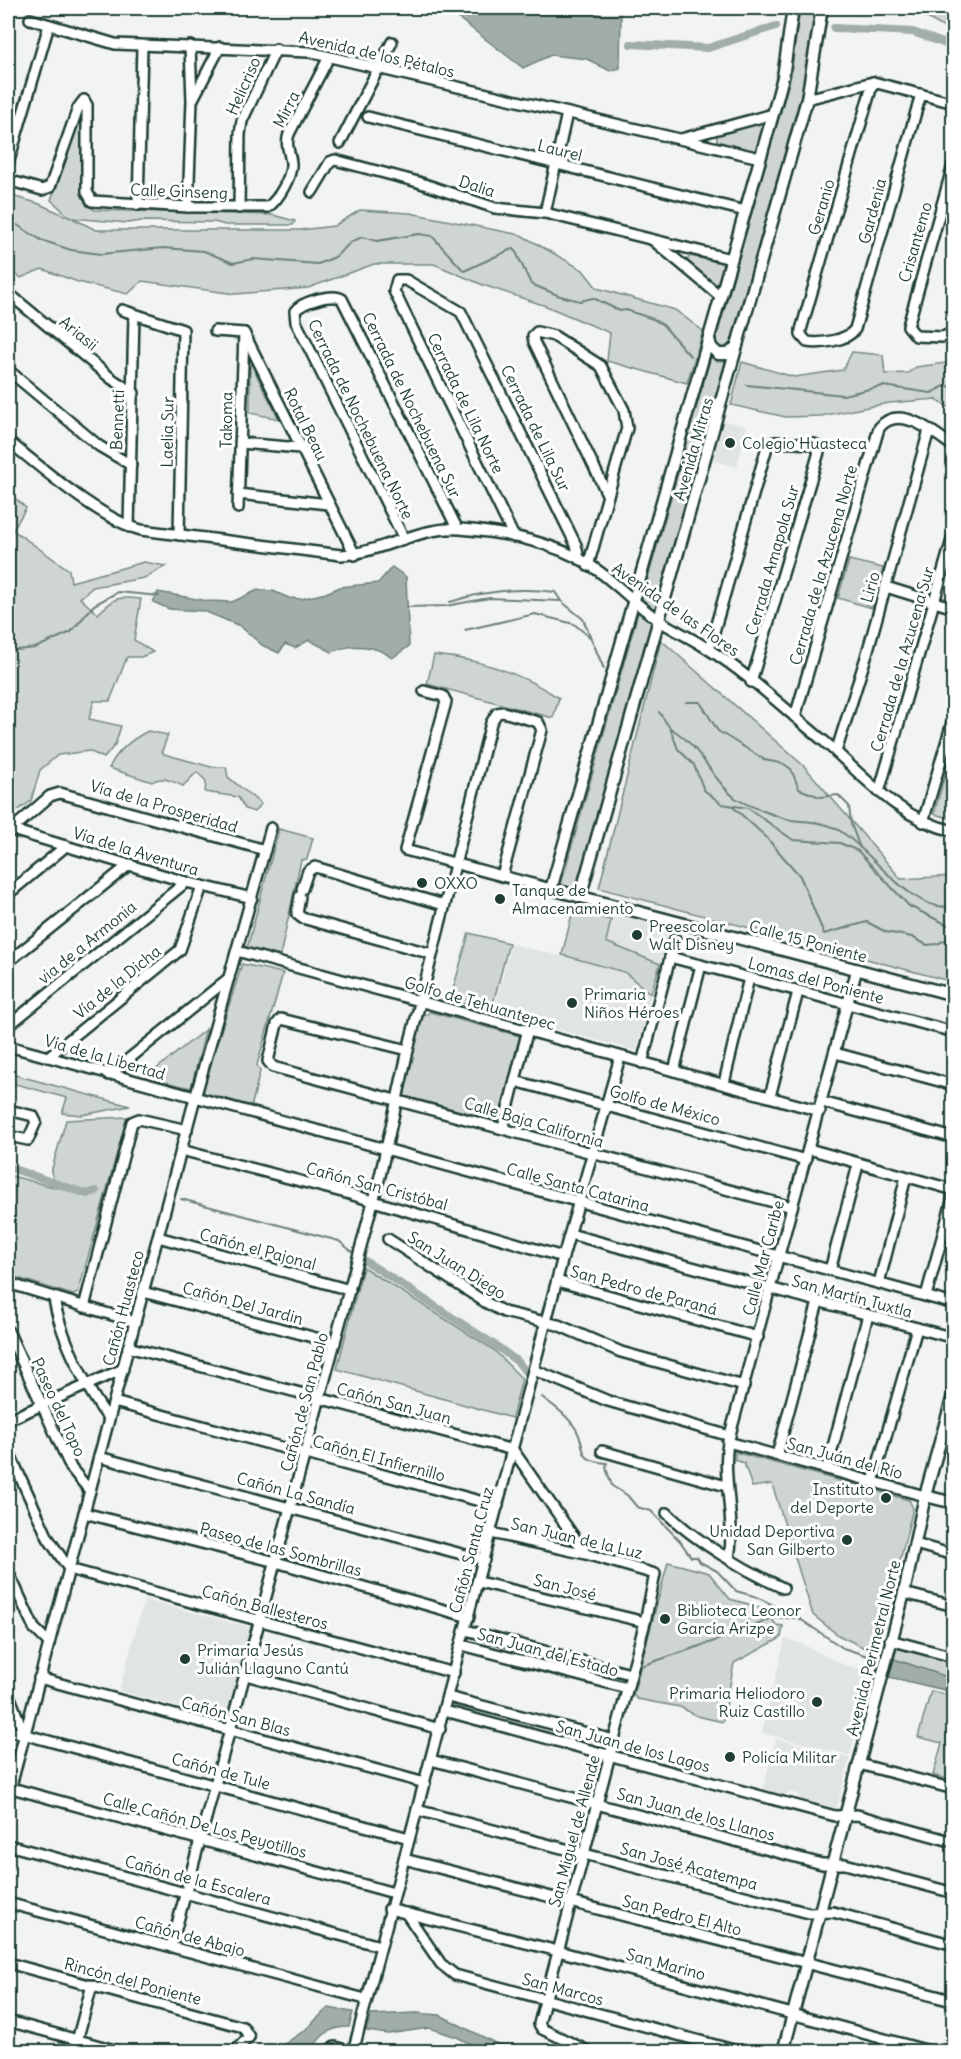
<svg xmlns="http://www.w3.org/2000/svg" width="961" height="2059" font-family="Delius,sans-serif">
<rect width="100%" height="100%" fill="#f2f3f3"/>
<filter id="ink" filterUnits="userSpaceOnUse"><feTurbulence type="fractalNoise" baseFrequency=".0167" numOctaves="2"/><feDisplacementMap in="SourceGraphic" scale="12" xChannelSelector="R" yChannelSelector="G"/><feConvolveMatrix kernelMatrix="1 2 1 2 8 2 1 2 1" color-interpolation-filters="sRGB"/></filter>
<g filter="url(#ink)">
<g fill="#e0e4e3">
<path d="M724 421 747 426 737 467 713 460Z"/>
<path d="M613 914 669 929 660 964 605 942Z"/>
<path d="M511 944 624 972 651 994 637 1051 493 1012Z"/>
<path d="M144 1600 250 1627 225 1719 119 1691Z"/>
<path d="M785 1639 802 1644 844 1665 872 1672 850 1755 762 1733Z"/>
<path d="M776 1739 850 1757 837 1808 801 1800 798 1794 788 1792 784 1795 763 1789Z"/>
</g>
<g fill="#ced5d3" stroke="#768984" stroke-width="1.5">
<path d="M800 8H816L817 13 805 81 574 895 559 891 791 75Z"/>
<path d="M910 8H953V33Z"/>
<path d="M79 121H83L85 125 83 196 86 205 95 210 273 215 295 221 293 225H225L214 222 141 221 128 223 72 218 96 230H300L334 226 360 210 410 213 521 235 583 270 597 288 675 310 703 331 687 383 607 361 610 333 546 306 483 285 434 264H374L308 288 235 294 142 281 128 294 78 282 42 269 21 278 8 268V195L37 203 71 218 51 200Z"/>
<path d="M761 122 764 126 755 152 717 141V136L722 133Z"/>
<path d="M689 256 725 263 717 287 687 263Z"/>
<path d="M852 352 883 355 885 374 908 373 916 367 953 362V410L936 399 889 403 821 416 786 417 731 405 742 362 794 377 843 370Z"/>
<path d="M250 362 279 419 250 413Z"/>
<path d="M8 492 26 508 13 530 69 570 71 582 144 562 166 566 144 578 93 587 80 598 98 614C115 597 117 596 141 599L134 640 153 652 141 657H127L110 701H94L89 719 121 726 115 745 104 758 89 751 58 755 40 770 31 801 8 817Z"/>
<path d="M849 560 883 568 872 608 838 598Z"/>
<path d="M661 640 805 767 901 879 953 876V982L599 888Z"/>
<path d="M434 655C480 659 521 673 559 698L553 718 427 684Z"/>
<path d="M148 731 168 735 162 751 164 754 211 767H226L228 777 261 804 254 812 245 809 238 797 205 792 206 781 197 772 183 786C173 782 162 775 152 782L109 768C117 751 130 740 148 731Z"/>
<path d="M953 746V819L934 814Z"/>
<path d="M279 829 313 838 307 859 301 860 280 956 247 948Z"/>
<path d="M573 910 611 920 606 942 660 964 651 994 624 972 562 955Z"/>
<path d="M469 933 509 943 491 1011 450 1000Z"/>
<path d="M242 964 283 973 257 1065 260 1071 251 1108 204 1094 203 1088Z"/>
<path d="M430 1012 520 1036 499 1122 405 1098 404 1094 421 1018Z"/>
<path d="M206 1029 191 1088 145 1078Z"/>
<path d="M8 1073 130 1106 82 1115 62 1113 67 1098 8 1082Z"/>
<path d="M127 1117 78 1293 73 1295 8 1275V1175L57 1188 51 1172 66 1120Z"/>
<path d="M363 1267 494 1350 522 1379 512 1418 337 1369Z"/>
<path d="M735 1452 909 1500 913 1508 877 1654 838 1635 813 1615 772 1484 752 1487 744 1463 735 1460Z"/>
<path d="M668 1562 709 1573 730 1599 766 1609 776 1625 783 1626 781 1638 734 1663 723 1722 697 1716 680 1707 637 1699 633 1695Z"/>
<path d="M897 1648 953 1663V1679L894 1659Z"/>
<path d="M931 1691 953 1696V1781L933 1775 942 1743 918 1737Z"/>
</g>
<g fill="#a1adaa" stroke="#6d807b" stroke-width="1.5">
<path d="M445 8H577L601 15H621L620 68 610 71 587 59 551 55 523 68Z"/>
<path d="M392 567 406 577 409 646 392 658C377 645 350 643 332 652L309 640 295 648 285 644 279 653 262 645 240 626 204 611 169 609 153 602 158 592 208 601 232 602 258 590 273 591 289 598 301 599 326 593 340 587 378 583Z"/>
<path d="M894 1659 953 1679V1692L889 1677Z"/>
<path d="M328 2008 353 2012 349 2027C330 2027 320 2035 312 2051H274L305 2030Z"/>
<path d="M416 2013 440 2015 497 2044 544 2049 559 2046 571 2051H484L457 2037 429 2028 388 2034 366 2031 371 2015Z"/>
</g>
<g fill="none" stroke-linecap="round" stroke-linejoin="round">
<g stroke="#6d807b" stroke-width="2">
<path d="M8 225 14 223 41 240 71 250 101 254 163 248 204 251 233 263 253 259 318 264 335 257 351 242 362 237 377 241 419 234 432 236 464 271 514 248 531 284 560 296 580 301 593 298 620 311 626 310 653 319 663 325 690 356"/>
<path d="M747 385 843 395 883 386 931 393 947 385 954 390"/>
<path d="M450 602C485 591 519 587 555 592L561 601"/>
<path d="M407 607 446 606 489 598 561 601 583 619 604 669"/>
<path d="M465 630 535 614 574 624 591 638"/>
<path d="M8 651 35 648 71 632 94 605 118 592 159 596"/>
<path d="M686 702H700L718 731 765 760 784 764 791 769 799 789 820 797 838 795 849 806 851 824 860 848"/>
<path d="M659 712 670 728 678 749 694 765 704 790 722 804 748 808 793 840 840 843 858 851 909 906 954 928"/>
<path d="M670 728C703 747 709 777 735 798 744 804 780 818 791 820 809 822 827 821 843 833 874 854 913 915 954 906"/>
<path d="M733 807 765 836 800 876 824 934 867 922 886 932 912 937 927 945 937 944 954 936"/>
<path d="M181 1199 339 1241 356 1255"/>
<path d="M542 1397C554 1406 568 1416 576 1429 588 1450 575 1460 607 1463L606 1468 612 1486 627 1495 637 1507 651 1511 680 1541 691 1557H697L700 1562 717 1571 736 1591 757 1597 800 1619 843 1648 877 1659"/>
<path d="M641 1666 747 1630 771 1618H797"/>
</g>
<g stroke="#a1adaa" stroke-width="8">
<path d="M834 28 913 32 954 47"/>
<path d="M631 44 708 48 776 26"/>
<path d="M8 1167 87 1194 96 1191"/>
<path d="M359 1257 495 1345 518 1362 525 1371"/>
</g>
<defs>
<g id="minor">
<path d="M30 19 115 44 309 52 760 158"/>
<path d="M873 82 801 330V335L807 342C821 344 847 341 855 329L921 94"/>
<path d="M193 99 220 47"/>
<path d="M807 99 873 82 954 103"/>
<path d="M368 117 745 211"/>
<path d="M681 139 773 114"/>
<path d="M340 143 392 42"/>
<path d="M954 162 908 326 916 336 942 337 954 333"/>
<path d="M8 164 49 25"/>
<path d="M8 180 42 190 50 187 78 108 84 100 87 105V192L92 201 188 207H268C279 199 292 176 291 163 290 152 285 146 289 134L329 57"/>
<path d="M312 192 330 162 335 160 418 182 495 208 545 213 731 259"/>
<path d="M138 205 142 46"/>
<path d="M188 207 192 101 190 46"/>
<path d="M239 208 240 134 242 121 276 49"/>
<path d="M545 213 567 113"/>
<path d="M654 241 720 296"/>
<path d="M8 293 112 379 134 393"/>
<path d="M122 310 183 330 179 535"/>
<path d="M215 331 244 333 355 555"/>
<path d="M8 370 99 446 131 465"/>
<path d="M8 441C42 468 100 519 141 530L341 555C381 553 419 526 460 529 500 532 542 540 578 558 607 573 631 601 657 619 673 630 692 638 708 649 750 675 787 711 825 742 866 778 898 819 954 831"/>
<path d="M241 443 300 448"/>
<path d="M238 494 328 504"/>
<path d="M238 508 244 333"/>
<path d="M129 527 134 315"/>
<path d="M514 537 394 291 397 280H406L461 312 576 545 579 559"/>
<path d="M404 539 296 322 295 311C302 302 332 293 342 299L457 528"/>
<path d="M588 566 627 428 624 410 601 366 554 336 537 332 533 336 534 342 608 496"/>
<path d="M886 587 954 608"/>
<path d="M709 649 767 447 775 442 814 444 819 452 751 682"/>
<path d="M424 691 443 696 446 702 405 850 551 889"/>
<path d="M795 717 879 428C899 402 936 434 954 447"/>
<path d="M836 752 866 657 929 430"/>
<path d="M879 792 954 533"/>
<path d="M923 822 954 716"/>
<path d="M12 830 186 882 252 898"/>
<path d="M8 833 50 796 60 793 265 850"/>
<path d="M302 889 308 871 315 867 444 905"/>
<path d="M8 894 66 846"/>
<path d="M300 896 297 914 302 918 432 954"/>
<path d="M237 951 820 1111"/>
<path d="M670 957 954 1032"/>
<path d="M8 962 130 864"/>
<path d="M8 1026 186 882"/>
<path d="M8 1046 954 1304"/>
<path d="M408 1050 281 1019 277 1024 268 1061 273 1067 792 1207"/>
<path d="M835 1053 954 1085"/>
<path d="M48 1057 180 950 202 886"/>
<path d="M642 1063 675 939"/>
<path d="M674 1071 701 965"/>
<path d="M109 1075 229 978"/>
<path d="M515 1081 806 1160"/>
<path d="M724 1083 749 978"/>
<path d="M770 1096 798 992"/>
<path d="M822 1102 954 1138"/>
<path d="M8 1115 13 1111 33 1116 36 1122 28 1140 8 1136"/>
<path d="M503 1128 527 1033"/>
<path d="M809 1149 954 1190"/>
<path d="M181 1150 346 1193 563 1257"/>
<path d="M570 1234 954 1338"/>
<path d="M158 1237 350 1290"/>
<path d="M388 1239 485 1302 504 1312 558 1325 621 1352 744 1386"/>
<path d="M830 1270 858 1165"/>
<path d="M557 1281 758 1337"/>
<path d="M8 1283 135 1322"/>
<path d="M879 1283 906 1177"/>
<path d="M143 1292 335 1343"/>
<path d="M926 1296 954 1194"/>
<path d="M54 1298C59 1333 87 1391 109 1419"/>
<path d="M84 1307 132 1122 139 1119 187 1130"/>
<path d="M8 1331 71 1468 90 1491"/>
<path d="M128 1347 513 1450 586 1554"/>
<path d="M534 1370 608 1401 730 1436"/>
<path d="M114 1402 498 1506"/>
<path d="M8 1420 123 1369"/>
<path d="M728 1442 925 1496"/>
<path d="M8 1450 48 1538 69 1569 454 1673"/>
<path d="M602 1451 726 1486"/>
<path d="M777 1455 818 1302"/>
<path d="M99 1457 484 1560"/>
<path d="M827 1469 868 1315"/>
<path d="M873 1482 917 1328"/>
<path d="M84 1513 276 1562 469 1617"/>
<path d="M667 1513C695 1541 746 1571 783 1588"/>
<path d="M491 1533 586 1554 655 1574 645 1622 539 2024 542 2029 590 2052"/>
<path d="M915 1544 954 1555"/>
<path d="M729 1558C736 1519 722 1481 728 1442L857 969"/>
<path d="M8 1571 34 1628 49 1643"/>
<path d="M479 1582 645 1622"/>
<path d="M904 1593 954 1606"/>
<path d="M466 1630 630 1674"/>
<path d="M890 1640 954 1657"/>
<path d="M462 1645 627 1688"/>
<path d="M246 1675 440 1729"/>
<path d="M39 1678 425 1783"/>
<path d="M8 1692 24 1734"/>
<path d="M448 1697 614 1740"/>
<path d="M445 1711 835 1816 857 1815 954 1842"/>
<path d="M8 1730 409 1838"/>
<path d="M431 1760 822 1864H845L954 1893"/>
<path d="M859 1764 954 1789"/>
<path d="M8 1787 394 1893"/>
<path d="M8 1797 195 1098 271 828"/>
<path d="M417 1810 809 1913 833 1912 954 1945"/>
<path d="M8 1845 380 1946"/>
<path d="M404 1859 807 1963"/>
<path d="M8 1903 365 1999"/>
<path d="M389 1909 558 1951 933 2052"/>
<path d="M406 1913 441 1964 455 1975 741 2052"/>
<path d="M171 1947 380 1176 408 1050 491 723 497 713 503 712 538 722 542 730 502 876"/>
<path d="M8 1963 243 2027 249 2037 234 2052"/>
<path d="M8 2021 122 2052"/>
<path d="M74 2052 92 1985"/>
<path d="M325 2052 335 2047 351 2052"/>
<path d="M353 2052 563 1257 620 1057"/>
</g>
<g id="tertiary">
<path d="M793 8 783 77 773 114 551 889 954 995"/>
<path d="M709 339 711 347 718 354H728L737 346"/>
<path d="M580 897 807 99 822 8"/>
<path d="M925 1496 954 1503"/>
<path d="M807 1963 954 2001"/>
<path d="M783 2052 904 1593 925 1496 954 1392"/>
</g>
</defs>
<use href="#minor" stroke="#1f3d34" stroke-width="14"/>
<use href="#tertiary" stroke="#1f3d34" stroke-width="15"/>
<use href="#minor" stroke="#fff" stroke-width="9"/>
<use href="#tertiary" stroke="#fff" stroke-width="10"/>
</g>
</g>
<g fill="#1f3d34" stroke="#fff" stroke-width="2">
<circle cx="730" cy="443" r="6"/>
<circle cx="422" cy="883" r="6"/>
<circle cx="500" cy="899" r="6"/>
<circle cx="637" cy="935" r="6"/>
<circle cx="572" cy="1003" r="6"/>
<circle cx="886" cy="1498" r="6"/>
<circle cx="847" cy="1540" r="6"/>
<circle cx="665" cy="1619" r="6"/>
<circle cx="185" cy="1659" r="6"/>
<circle cx="817" cy="1702" r="6"/>
<circle cx="730" cy="1757" r="6"/>
</g>
<g text-anchor="middle" dominant-baseline="central" stroke-width="6" stroke-linejoin="round" paint-order="stroke">
<g font-size="16" fill="#1f3d34" stroke="#fff">
<text transform="translate(377 54) rotate(13)">Avenida de los Pétalos</text>
<text transform="translate(243 86) rotate(-66)">Helicriso</text>
<text transform="translate(286 109) rotate(-63)">Mirra</text>
<text transform="translate(560 150) rotate(14)">Laurel</text>
<text transform="translate(477 186) rotate(18)">Dalia</text>
<text transform="translate(179 191) rotate(2)">Calle Ginseng</text>
<text transform="translate(821 207) rotate(-74)">Geranio</text>
<text transform="translate(872 211) rotate(-75)">Gardenia</text>
<text transform="translate(915 242) rotate(-74)">Crisantemo</text>
<text transform="translate(79 333) rotate(39)">Ariasii</text>
<text transform="translate(466 403) rotate(64)">Cerrada de Lila Norte</text>
<text transform="translate(412 405) rotate(64)">Cerrada de Nochebuena Sur</text>
<text transform="translate(361 419) rotate(64)">Cerrada de Nochebuena Norte</text>
<text transform="translate(117 420) rotate(-88)">Bennetti</text>
<text transform="translate(226 420) rotate(-89)">Takoma</text>
<text transform="translate(306 424) rotate(64)">Rotal Beau</text>
<text transform="translate(536 428) rotate(64)">Cerrada de Lila Sur</text>
<text transform="translate(167 432) rotate(-89)">Laelia Sur</text>
<text transform="translate(693 449) rotate(-74)">Avenida Mitras</text>
<text transform="translate(772 560) rotate(-74)">Cerrada Amapola Sur</text>
<text transform="translate(823 565) rotate(-74)">Cerrada de la Azucena Norte</text>
<text transform="translate(870 587) rotate(-74)">Lirio</text>
<text transform="translate(676 609) rotate(35)">Avenida de las Flores</text>
<text transform="translate(902 659) rotate(-74)">Cerrada de la Azucena Sur</text>
<text transform="translate(164 806) rotate(16)">Vía de la Prosperidad</text>
<text transform="translate(136 851) rotate(17)">Vía de la Aventura</text>
<text transform="translate(808 941) rotate(15)">Calle 15 Poniente</text>
<text transform="translate(87 942) rotate(-39)">via de a Armonia</text>
<text transform="translate(816 980) rotate(15)">Lomas del Poniente</text>
<text transform="translate(117 982) rotate(-39)">Vía de la Dicha</text>
<text transform="translate(480 1003) rotate(16)">Golfo de Tehuantepec</text>
<text transform="translate(105 1057) rotate(16)">Vía de la Libertad</text>
<text transform="translate(665 1105) rotate(15)">Golfo de México</text>
<text transform="translate(534 1122) rotate(16)">Calle Baja California</text>
<text transform="translate(377 1186) rotate(15)">Cañón San Cristóbal</text>
<text transform="translate(578 1187) rotate(15)">Calle Santa Catarina</text>
<text transform="translate(258 1249) rotate(15)">Cañón el Pajonal</text>
<text transform="translate(763 1258) rotate(-75)">Calle Mar Caribe</text>
<text transform="translate(457 1265) rotate(32)">San Juan Diego</text>
<text transform="translate(644 1290) rotate(15)">San Pedro de Paraná</text>
<text transform="translate(852 1296) rotate(15)">San Martín Tuxtla</text>
<text transform="translate(243 1303) rotate(15)">Cañón Del Jardin</text>
<text transform="translate(123 1308) rotate(-75)">Cañón Huasteco</text>
<text transform="translate(304 1402) rotate(-75)">Cañón de San Pablo</text>
<text transform="translate(394 1403) rotate(15)">Cañón San Juan</text>
<text transform="translate(59 1407) rotate(65)">Paseo del Topo</text>
<text transform="translate(379 1458) rotate(15)">Cañón El Infiernillo</text>
<text transform="translate(845 1458) rotate(15)">San Juán del Río</text>
<text transform="translate(296 1493) rotate(15)">Cañón La Sandía</text>
<text transform="translate(577 1538) rotate(13)">San Juan de la Luz</text>
<text transform="translate(281 1549) rotate(15)">Paseo de las Sombrillas</text>
<text transform="translate(471 1550) rotate(-75)">Cañón Santa Cruz</text>
<text transform="translate(565 1587) rotate(14)">San José</text>
<text transform="translate(265 1607) rotate(15)">Cañón Ballesteros</text>
<text transform="translate(873 1648) rotate(-76)">Avenida Perimetral Norte</text>
<text transform="translate(548 1652) rotate(15)">San Juan del Estado</text>
<text transform="translate(236 1716) rotate(15)">Cañón San Blas</text>
<text transform="translate(633 1746) rotate(15)">San Juan de los Lagos</text>
<text transform="translate(221 1771) rotate(15)">Cañón de Tule</text>
<text transform="translate(696 1814) rotate(15)">San Juan de los Llanos</text>
<text transform="translate(205 1825) rotate(15)">Calle Cañón De Los Peyotillos</text>
<text transform="translate(574 1831) rotate(-75)">San Miguel de Allende</text>
<text transform="translate(689 1866) rotate(15)">San José Acatempa</text>
<text transform="translate(198 1880) rotate(15)">Cañón de la Escalera</text>
<text transform="translate(682 1915) rotate(14)">San Pedro El Alto</text>
<text transform="translate(190 1936) rotate(15)">Cañón de Abajo</text>
<text transform="translate(666 1964) rotate(15)">San Marino</text>
<text transform="translate(133 1981) rotate(15)">Rincón del Poniente</text>
<text transform="translate(563 1989) rotate(15)">San Marcos</text>
</g>
<g font-size="16" fill="#1f3d34" stroke="#fff" text-anchor="start">
<text x="742" y="443">Colegio Huasteca</text>
<text x="434" y="883">OXXO</text>
<text x="512" y="890">Tanque de<tspan x="512" dy="18">Almacenamiento</tspan></text>
<text x="649" y="926">Preescolar<tspan x="649" dy="18">Walt Disney</tspan></text>
<text x="584" y="994">Primaria<tspan x="584" dy="18">Niños Héroes</tspan></text>
<text x="874" y="1489" text-anchor="end">Instituto<tspan x="874" dy="18">del Deporte</tspan></text>
<text x="835" y="1531" text-anchor="end">Unidad Deportiva<tspan x="835" dy="18">San Gilberto</tspan></text>
<text x="677" y="1610">Biblioteca Leonor<tspan x="677" dy="18">García Arizpe</tspan></text>
<text x="197" y="1650">Primaria Jesús<tspan x="197" dy="18">Julián Llaguno Cantú</tspan></text>
<text x="805" y="1693" text-anchor="end">Primaria Heliodoro<tspan x="805" dy="18">Ruiz Castillo</tspan></text>
<text x="742" y="1757">Policía Militar</text>
</g>
</g>
<rect width="961" height="2059" fill="none" stroke="#fff" stroke-width="30"/>
<rect x="15" y="15" width="931" height="2029" fill="none" stroke="#1f3d34" stroke-width="2" filter="url(#ink)"/>
</svg>
